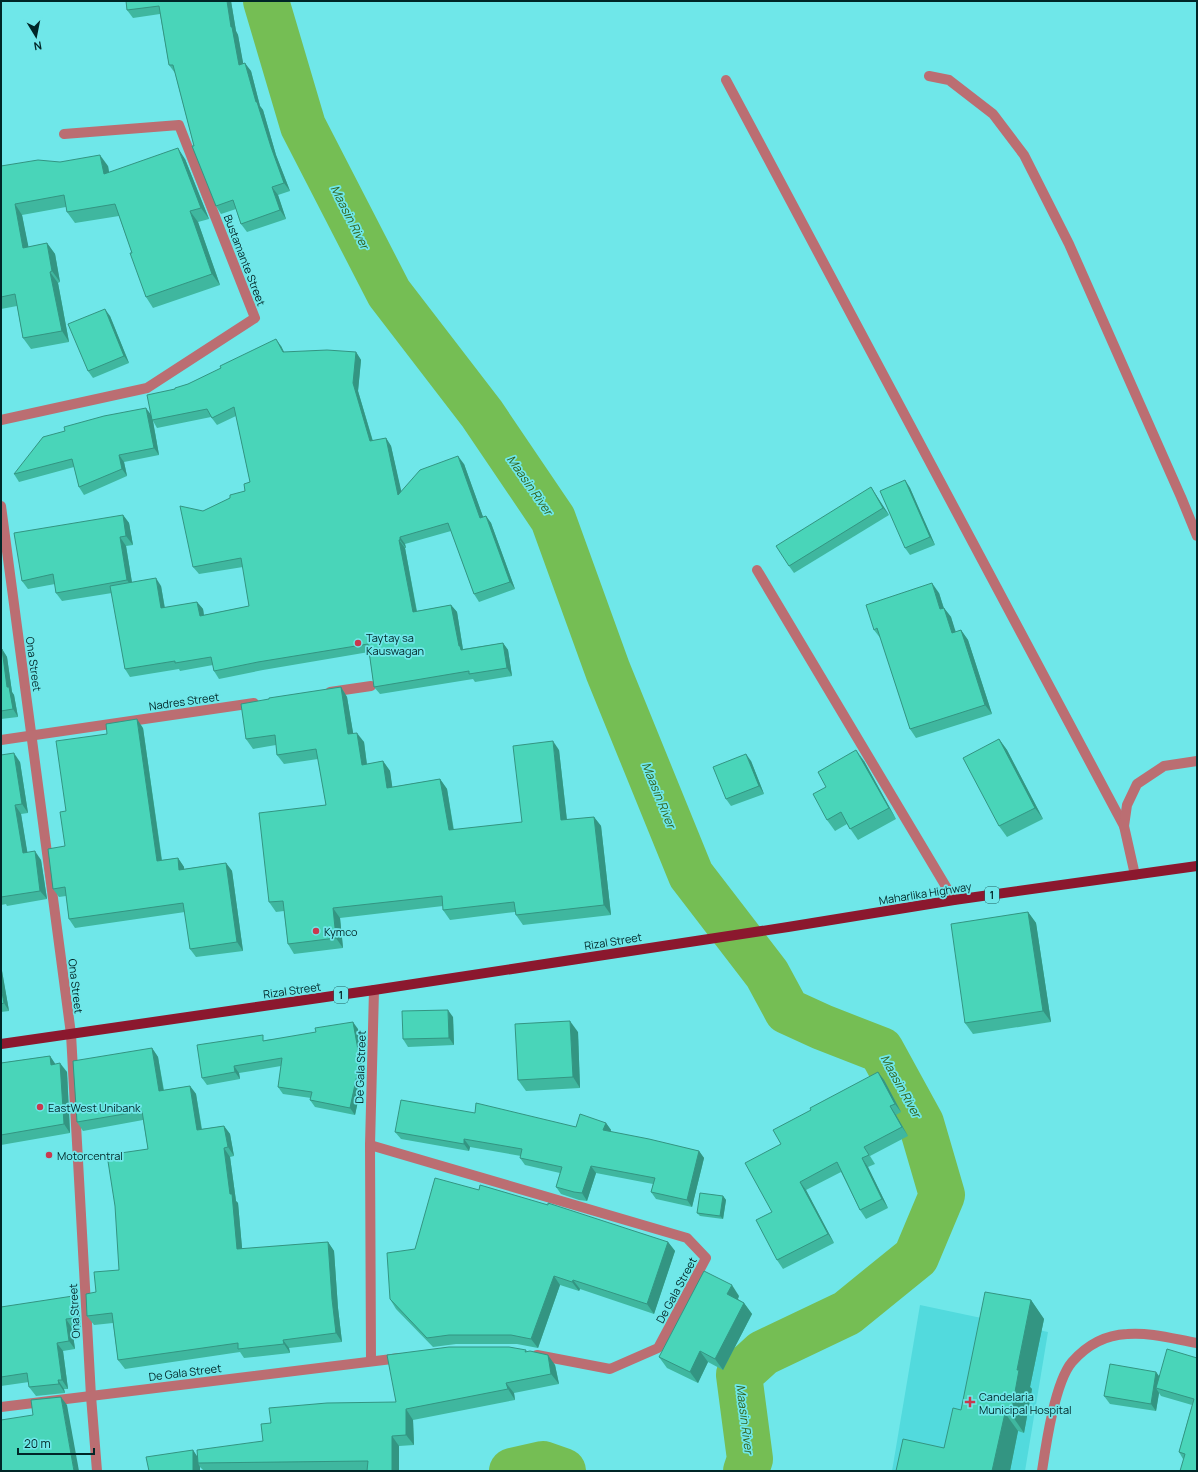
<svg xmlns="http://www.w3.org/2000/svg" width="1198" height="1472" font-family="Manrope,sans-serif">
<rect width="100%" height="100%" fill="#6fe7e9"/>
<path fill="#52dadd" d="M920 1305 1048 1332 1025 1471H892Z"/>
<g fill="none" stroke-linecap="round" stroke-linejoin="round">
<g stroke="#75be54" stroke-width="46">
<path d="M266 1 303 126 389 293 482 414 553 519 608 671 691 875 767 974 787 1011 822 1027 881 1050 921 1123 942 1195 916 1257 847 1313 763 1353 739 1375 750 1459 746 1471"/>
<path d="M512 1471 543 1464 563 1471"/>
</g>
<g stroke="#bb6e72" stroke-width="10">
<path d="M726 80 1124 826 1135 875"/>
<path d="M1124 826 1127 805 1137 784 1164 766 1197 761"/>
</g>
<g stroke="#bb6e72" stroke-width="10">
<path d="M929 76 949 80 993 114 1024 155 1069 244 1181 497 1197 536"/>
<path d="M1 420 147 388 255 318 179 125 64 134"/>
<path d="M1 506 71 1034 91 1396 97 1471"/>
<path d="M757 570 954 900"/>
<path d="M330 692 371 686"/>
<path d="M1 740 254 703"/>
<path d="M370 1145 687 1238 706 1258 658 1348 610 1369 537 1355"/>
<path d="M371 1361 370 1145 374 990"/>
<path d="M1 1407 400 1358"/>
<path d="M1042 1471C1046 1444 1055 1382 1072 1362 1086 1346 1105 1335 1127 1334 1150 1332 1174 1339 1197 1343"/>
</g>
<path stroke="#8b182e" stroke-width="10" d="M1 1044 374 990 788 927 954 900 1197 866"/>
</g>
<g fill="#3fb79f">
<path d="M126 1H231L236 31 238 35 243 64 251 71 260 106 263 110 276 155 290 191 278 195 286 219 247 232 241 224 236 209 221 214 216 206 194 146 175 73 169 65 160 14 133 18 127 10Z"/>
<path d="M185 159 209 219 198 222 220 285 153 308 146 297 132 253 119 216 75 223 67 212 66 207 22 215 28 247 47 243 55 254 60 282 58 283 69 342 31 349 23 338 17 306 1 309V166H108L109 172Z"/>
<path d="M110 316 129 363 93 378 88 371Z"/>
<path d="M281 346 284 352H356L361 360 358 391 373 441 386 438 391 446 401 492 464 464 483 517 486 516 491 523 515 589 479 602 474 594 451 531 405 544 406 548H405L417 611 451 605 457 612 463 649 503 643 508 650 512 676 475 682 473 679 380 694 374 687 369 652 263 670 219 679 214 671 213 665 180 671 179 669 130 677 125 669 112 593 62 601 56 593 55 584 28 589 22 581 123 515 129 523 133 545 126 546 132 582 161 586 165 608 197 602 203 609 204 615 249 606 243 567 199 574 193 567 203 511 245 491 250 482 236 416 217 425 211 417 157 428 153 421 159 455 124 462 127 476 84 495 79 487 74 467 19 482 14 474 151 415 175 389 188 384Z"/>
<path d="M905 480 910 488 935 545 910 555 905 548Z"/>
<path d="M871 487 889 515 794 573 789 566Z"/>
<path d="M939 593 944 608 951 617 955 632 961 630 968 640 992 714 916 738 910 729 881 639 874 630Z"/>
<path d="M2 649 7 657 12 692 14 695 18 717 1 719V650Z"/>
<path d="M341 687 347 697 353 733 364 742 367 764 383 761 390 771 392 787 440 779 447 789 454 830 522 822 559 750 567 820 594 817 601 826 611 915 523 925 516 915 515 912 450 920 443 910V906L340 918 343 948 294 954 288 944 284 911 276 912 269 902 326 805 318 759 284 764 277 755 276 745 253 749 246 739 269 699Z"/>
<path d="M143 728 162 860 178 858 184 867V869L226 863 232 871 243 951 196 957 190 949 185 912 75 928 69 919 66 896 59 897 53 889 65 846 66 811 107 734Z"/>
<path d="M999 739 1007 750 1043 819 1007 837 999 826Z"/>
<path d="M1 755 20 762 28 813 21 814 27 852 41 860 47 899 7 906 6 904 1 905Z"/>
<path d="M751 761 764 794 731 806 726 799Z"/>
<path d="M864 761 896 819 858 840 847 824 835 831 827 820 826 787Z"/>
<path d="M1028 912 1036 923 1051 1022 973 1034 965 1023Z"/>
<path d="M1 969 2 971 9 1011 1 1012Z"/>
<path d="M453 1017 454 1045 408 1047 403 1039Z"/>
<path d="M358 1029 365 1068 355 1115 315 1107 310 1100 311 1098 283 1094 278 1087 281 1066 239 1073 240 1079 207 1085 202 1078 266 1040Z"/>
<path d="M578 1032 580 1088 526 1091 518 1080Z"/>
<path d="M152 1048 158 1057 164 1090 190 1086 196 1094 202 1129 224 1126 230 1134 234 1156 230 1157 236 1201 238 1203 242 1249 328 1242 334 1251 338 1308 342 1342 289 1348 290 1353 244 1358 240 1352 125 1369 118 1360 113 1323 94 1325 87 1316 96 1292 119 1270 148 1149 143 1120 83 1131 77 1122Z"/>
<path d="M50 1056 55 1064 67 1072 70 1133 1 1145V1063Z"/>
<path d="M884 1080 901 1112 896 1115 908 1136 870 1156 875 1164 868 1167 888 1208 866 1219 860 1210 841 1172 806 1190 834 1243 783 1269 777 1260 772 1212 781 1144Z"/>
<path d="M475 1113 576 1127 606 1123 611 1130 610 1132 699 1151 704 1158 692 1207 656 1199 651 1192 653 1184 596 1173 587 1201 579 1200 561 1194 556 1187 560 1173 525 1165 520 1158 521 1156 470 1147 469 1151 401 1139 395 1132Z"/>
<path d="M723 1196 726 1200 723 1219 700 1216 697 1213Z"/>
<path d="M668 1242 675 1251 654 1314 580 1289 579 1291 560 1285 538 1348 517 1344H456L433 1347 396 1309 390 1299Z"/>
<path d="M739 1296 738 1299 744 1303 752 1314 723 1370 708 1362 698 1383 667 1368 659 1357Z"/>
<path d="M1031 1300 1044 1319 1030 1387 1032 1389 1024 1433 1018 1431 1010 1471H896L944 1448 961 1410Z"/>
<path d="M79 1305 81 1327 72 1328 75 1349 63 1351 68 1389H64L65 1393 36 1396 29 1387V1382L1 1386V1307Z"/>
<path d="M526 1350 527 1352 555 1365 559 1384 514 1393 515 1400 413 1420 414 1445 399 1446V1471H204L200 1467V1471L193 1450 198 1458 263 1441 271 1423 396 1402Z"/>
<path d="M1197 1358V1471L1183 1459 1179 1452 1192 1405 1161 1396 1159 1393 1156 1411 1110 1404 1104 1396 1156 1372 1159 1376Z"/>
</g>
<g fill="#339582">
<path d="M227 1H231L236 31 238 35 245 73 239 65 231 27Z"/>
<path d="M245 63 251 71 260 106 263 110 276 155 290 191 284 183 271 147 256 102Z"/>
<path d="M178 148 185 159 209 219 201 208Z"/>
<path d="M100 155 108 166 111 185 104 174Z"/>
<path d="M272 187 278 195 286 219 280 210Z"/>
<path d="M15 204 22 215 31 259 23 248Z"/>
<path d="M190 211 198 222 220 285 212 274Z"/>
<path d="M47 243 55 254 60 282 52 271Z"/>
<path d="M50 272 58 283 69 342 62 331Z"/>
<path d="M105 309 110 316 129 363 124 356Z"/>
<path d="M276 339 281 346 288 360 283 352Z"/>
<path d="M356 352 361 360 358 391 375 449 370 441 353 383Z"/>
<path d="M146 408 152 416 159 455 154 448Z"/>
<path d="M386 438 391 446 404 503 398 495Z"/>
<path d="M119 455 124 462 127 476 122 469Z"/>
<path d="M458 456 464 464 486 525 480 518Z"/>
<path d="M905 480 910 488 935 545 930 537Z"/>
<path d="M871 487 876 495 889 515 883 508Z"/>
<path d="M123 515 129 523 133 545 126 536Z"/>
<path d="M486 516 491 523 515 589 510 582Z"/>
<path d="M120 537 126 546 133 589 127 580Z"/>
<path d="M400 537 405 544 406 548 400 540Z"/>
<path d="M399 540 405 548 418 619 413 612Z"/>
<path d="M156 578 161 586 166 616 161 608Z"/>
<path d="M932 583 939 593 947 619 940 609Z"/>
<path d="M197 602 203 609 205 623 200 616Z"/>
<path d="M451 605 457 612 463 650 466 657 459 646Z"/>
<path d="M944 608 951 617 959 642 952 633Z"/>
<path d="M961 630 968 640 992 714 985 705Z"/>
<path d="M503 643 508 650 512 676 507 668Z"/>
<path d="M2 649 7 657 12 692 14 695 18 717 13 709 7 687Z"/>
<path d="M341 687 347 697 355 744 348 734Z"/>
<path d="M137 719 143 728 163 870 157 861Z"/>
<path d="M357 733 364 742 368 774 362 765Z"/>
<path d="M999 739 1007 750 1043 819 1035 808Z"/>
<path d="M553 741 559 750 568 830 561 820Z"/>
<path d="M856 750 864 761 896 819 889 808Z"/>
<path d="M14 753 20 762 28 813 22 804Z"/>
<path d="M746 754 751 761 764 794 759 786Z"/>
<path d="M383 761 390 771 394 798 387 788Z"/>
<path d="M440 779 447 789 455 840 449 830Z"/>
<path d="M15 805 21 814 29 862 23 853Z"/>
<path d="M594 817 601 826 611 915 604 905Z"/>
<path d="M35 851 41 860 47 899 40 891Z"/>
<path d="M178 858 184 867 185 878 179 870Z"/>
<path d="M226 863 232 871 243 951 237 942Z"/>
<path d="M333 908 340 918 343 948 336 938Z"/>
<path d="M1028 912 1036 923 1051 1022 1043 1011Z"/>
<path d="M1 969 2 971 9 1011 4 1003 1 987Z"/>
<path d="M448 1010 453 1017 454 1045 449 1038Z"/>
<path d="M570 1021 578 1032 580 1088 573 1077Z"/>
<path d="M353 1022 358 1029 365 1068 355 1115 350 1108Z"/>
<path d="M152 1048 158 1057 165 1100 159 1091Z"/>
<path d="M50 1056 56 1065H51Z"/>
<path d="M60 1063 67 1072 70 1133 64 1124Z"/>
<path d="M234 1066 239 1073 240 1079 235 1072Z"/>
<path d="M878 1072 884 1080 901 1112 895 1104Z"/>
<path d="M190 1086 196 1094 203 1139 197 1130Z"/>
<path d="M890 1106 896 1115 908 1136 902 1127Z"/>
<path d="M606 1123 611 1130 608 1138 603 1130Z"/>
<path d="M224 1126 230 1134 234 1156 228 1147Z"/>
<path d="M464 1139 470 1147 469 1151 464 1144Z"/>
<path d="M224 1148 230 1157 236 1201 238 1203 243 1258 237 1249 230 1194Z"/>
<path d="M699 1151 704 1158 692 1207 687 1200Z"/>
<path d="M862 1158 868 1167 888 1208 882 1199Z"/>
<path d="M591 1166 596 1173 587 1201 582 1193Z"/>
<path d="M800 1182 806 1190 834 1243 828 1234Z"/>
<path d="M723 1196 726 1200 723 1219 720 1216Z"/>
<path d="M328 1242 334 1251 338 1308 342 1342 336 1333 332 1299Z"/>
<path d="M668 1242 675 1251 654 1314 647 1304Z"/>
<path d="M554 1276 560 1285 538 1348 531 1339Z"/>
<path d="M573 1280 580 1289 579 1291 572 1282Z"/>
<path d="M732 1285 739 1296 735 1305 727 1294Z"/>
<path d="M73 1296 79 1305 81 1327 75 1318Z"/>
<path d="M1031 1300 1044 1319 1030 1387 1032 1389 1024 1433 1011 1414 1017 1370Z"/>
<path d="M744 1303 752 1314 723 1370 715 1359Z"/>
<path d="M66 1319 72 1328 75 1349 69 1341Z"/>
<path d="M283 1340 289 1348 290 1353 284 1344Z"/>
<path d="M57 1343 63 1351 68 1389 62 1380Z"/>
<path d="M700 1351 708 1362 698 1383 690 1372Z"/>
<path d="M548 1355 555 1365 559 1384 551 1374Z"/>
<path d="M1156 1372 1161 1379 1156 1388 1159 1393 1156 1411 1151 1404Z"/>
<path d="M58 1380 64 1389 65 1393 59 1384Z"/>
<path d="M506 1383 514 1393 515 1400 508 1389Z"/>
<path d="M61 1397 67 1405 79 1471H74Z"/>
<path d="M406 1409 413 1420 414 1445 406 1435Z"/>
<path d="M1005 1413 1018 1431 1010 1471H992Z"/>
<path d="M392 1436 399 1446V1471H392Z"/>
<path d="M193 1450 200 1461 198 1463 200 1467V1471H193Z"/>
</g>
<g fill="#49d5b9" stroke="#339582">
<path d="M126 1H227L231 27H232L239 65 245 63 256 102H257L271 147 284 183 272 187 280 210 241 224 233 200 216 206 192 146H194L173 65H169L159 6 127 10Z"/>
<path d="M178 148 201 208 190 211 212 274 146 297 130 253H132L115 204 67 212 64 195 15 204 23 248 47 243 52 271 50 272 62 331 23 338 15 294 1 297V166L38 160 60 162 100 155 104 174Z"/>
<path d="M105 309 124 356 88 371 68 324Z"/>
<path d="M276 339 283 352 327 350 356 352 353 383 370 441 386 438 398 495 420 470 458 456 480 518 486 516 510 582 474 594 448 523 400 537V540H399L413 612 451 605 459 646H460L461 650 503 643 507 668 469 674V671L374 687 368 644 258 662 214 671 211 657 175 663V661L125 669 110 586 156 578 161 608 197 602 200 616 249 606 241 558 193 567 180 506 203 511 230 498V495L245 491 244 484 250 482 234 407 212 418 207 409 152 420 147 395 175 389V388L188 384 221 368 220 366Z"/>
<path d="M146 408 154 448 119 455 122 469 79 487 72 459 14 474 43 437 65 431 64 427 104 416Z"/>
<path d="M905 480 930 537 905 548 880 491Z"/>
<path d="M871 487 883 508 789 566 776 546Z"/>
<path d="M123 515 126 536 120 537 127 580 56 593 53 574 22 581 14 533Z"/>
<path d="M932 583 940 609 944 608 952 633 961 630 985 705 910 729 877 628 874 630 866 605Z"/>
<path d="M2 649 7 687H9L13 709 1 711V650Z"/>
<path d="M341 687 348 734 357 733 362 765 383 761 387 788 440 779 449 830 522 822 513 746 553 741 561 820 594 817 604 905 516 915 514 902 443 910 442 896 333 908 336 938 288 944 283 901 269 902 259 813 326 805 316 749 277 755 275 735 246 739 241 704 269 699V698Z"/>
<path d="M137 719 157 861 178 858 179 870 226 863 237 942 190 949 183 903 69 919 65 887 53 889 48 849 65 846 60 812 66 811 56 741 107 734 106 724Z"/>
<path d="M999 739 1035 808 999 826 963 758Z"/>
<path d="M856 750 889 808 850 829 841 812 827 820 813 794 826 787 818 772Z"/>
<path d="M14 753 22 804 15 805 23 853 35 851 40 891 1 897V755Z"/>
<path d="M746 754 759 786 726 799 713 767Z"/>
<path d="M1028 912 1043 1011 965 1023 951 924Z"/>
<path d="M1 987 4 1003 1 1004Z"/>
<path d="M448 1010 449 1038 403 1039 402 1011Z"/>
<path d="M570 1021 573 1077 518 1080 515 1024Z"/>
<path d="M353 1022 360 1061 350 1108 310 1100 312 1092 278 1087 282 1058 234 1066 235 1072 202 1078 197 1045 263 1035V1041L316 1032 315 1028Z"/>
<path d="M152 1048 159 1091 190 1086 197 1130 224 1126 228 1147 224 1148 230 1194H232L237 1249 328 1242 332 1299 336 1333 283 1340 284 1344 238 1349V1343L118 1360 112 1313 87 1316 86 1294 96 1292 94 1272 119 1270 115 1206 107 1155 148 1149 142 1111 77 1122 73 1061Z"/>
<path d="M50 1056 51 1065 60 1063 64 1124 1 1135V1063Z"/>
<path d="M878 1072 895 1104 890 1106 902 1127 864 1147 869 1155 862 1158 882 1199 860 1210 837 1162 800 1182 828 1234 777 1260 756 1220 772 1212 745 1163 781 1144 773 1130 811 1110 810 1108Z"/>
<path d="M401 1100 475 1113 476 1103 576 1127 580 1114 606 1123 603 1130 649 1139 699 1151 687 1200 651 1192 655 1178 591 1166 582 1193 574 1192 556 1187 562 1167 520 1158 522 1149 464 1139V1144L395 1132Z"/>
<path d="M435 1178 479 1190 480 1185 548 1205V1203L668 1242 647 1304 573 1280 572 1282 554 1276 531 1339 511 1335H449L427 1338 390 1299 387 1253 415 1249Z"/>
<path d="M700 1193 723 1196 720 1216 697 1213Z"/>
<path d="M704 1271 732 1285 727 1294 744 1303 715 1359 700 1351 690 1372 659 1357Z"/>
<path d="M985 1292 1031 1300 1017 1370H1019L1011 1414 1005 1413 992 1471H896L903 1439 944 1448 953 1408 961 1410Z"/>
<path d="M73 1296 75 1318 66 1319 69 1341 57 1343 62 1380H58L59 1384 29 1387 27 1373 1 1377V1307Z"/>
<path d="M449 1347H509L526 1350 525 1352 530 1351 548 1355 551 1374 506 1383 508 1389 406 1409V1435L392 1436V1471H367L368 1461 198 1463 197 1450 263 1441 261 1424 271 1423 269 1408 327 1403 396 1402 387 1355Z"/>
<path d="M1167 1349 1197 1358V1471H1180L1185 1454 1179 1452 1194 1399 1156 1388Z"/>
<path d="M1110 1364 1156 1372 1151 1404 1104 1396Z"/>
<path d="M61 1397 74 1471H1V1420L33 1415 31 1400Z"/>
<path d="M193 1450V1471H149L146 1457Z"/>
</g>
<g fill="#c9394e" stroke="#6fe7e9" stroke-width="1.5">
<circle cx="358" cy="643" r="4"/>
<circle cx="316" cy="931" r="4"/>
<circle cx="40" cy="1107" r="4"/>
<circle cx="49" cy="1155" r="4"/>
<path d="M968 1396h4v4h4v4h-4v4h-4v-4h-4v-4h4z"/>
</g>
<g text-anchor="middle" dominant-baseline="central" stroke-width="3.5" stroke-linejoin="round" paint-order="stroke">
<g fill="#6fe7e9" stroke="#216061" stroke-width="1">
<rect x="985" y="887" width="14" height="16" rx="3"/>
<rect x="334" y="987" width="14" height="16" rx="3"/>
</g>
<g font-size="10" font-weight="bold" fill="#002627">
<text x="992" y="895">1</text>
<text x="341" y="995">1</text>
</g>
<g font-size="11" fill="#002627" stroke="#6fe7e9">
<text transform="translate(245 260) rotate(69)">Bustamante Street</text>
<text transform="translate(34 664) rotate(82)">Ona Street</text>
<text transform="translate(184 701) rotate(-8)">Nadres Street</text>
<text transform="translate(925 893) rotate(-9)">Maharlika Highway</text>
<text transform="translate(613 941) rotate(-9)">Rizal Street</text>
<text transform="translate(76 986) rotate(83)">Ona Street</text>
<text transform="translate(292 990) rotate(-8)">Rizal Street</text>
<text transform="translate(360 1067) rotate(-88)">De Gala Street</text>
<text transform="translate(676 1290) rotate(-62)">De Gala Street</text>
<text transform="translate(74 1311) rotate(-93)">Ona Street</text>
<text transform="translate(185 1372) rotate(-7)">De Gala Street</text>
</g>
<g font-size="11" fill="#002627" stroke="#6fe7e9" text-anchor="start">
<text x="366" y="637">Taytay sa<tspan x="366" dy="13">Kauswagan</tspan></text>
<text x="324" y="931">Kymco</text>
<text x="48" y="1107">EastWest Unibank</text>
<text x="57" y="1155">Motorcentral</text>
<text x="979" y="1396">Candelaria<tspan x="979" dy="13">Municipal Hospital</tspan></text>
</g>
<g font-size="12" font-style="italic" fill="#34621c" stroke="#6fe7e9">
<text transform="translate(350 217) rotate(63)">Maasin River</text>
<text transform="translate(530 485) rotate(55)">Maasin River</text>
<text transform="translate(659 795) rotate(68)">Maasin River</text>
<text transform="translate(901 1086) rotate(61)">Maasin River</text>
<text transform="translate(745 1419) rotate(83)">Maasin River</text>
</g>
</g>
<rect width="1198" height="1472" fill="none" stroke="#002627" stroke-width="4"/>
<g transform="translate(36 36) rotate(170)" stroke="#6fe7e9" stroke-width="3" paint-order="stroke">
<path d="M0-3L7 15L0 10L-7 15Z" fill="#002627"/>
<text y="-6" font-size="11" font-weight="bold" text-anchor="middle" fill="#002627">N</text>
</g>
<path d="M18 1448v6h76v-6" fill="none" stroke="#002627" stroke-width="2"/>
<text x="24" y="1448" font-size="12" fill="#002627" stroke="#6fe7e9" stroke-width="3" paint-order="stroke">20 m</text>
</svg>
